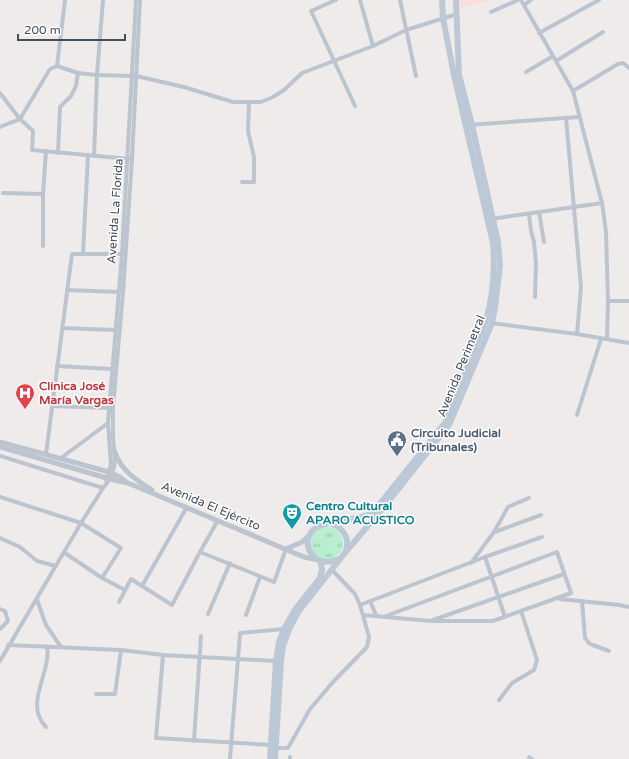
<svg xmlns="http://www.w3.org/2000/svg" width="629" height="759" font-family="'Varela Round',sans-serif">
<defs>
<pattern id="grass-tufts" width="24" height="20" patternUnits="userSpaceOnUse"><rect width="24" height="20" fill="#b7efcf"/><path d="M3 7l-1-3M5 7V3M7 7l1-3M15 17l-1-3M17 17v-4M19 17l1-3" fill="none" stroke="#96c4ab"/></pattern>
</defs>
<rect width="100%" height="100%" fill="#efebeb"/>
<path fill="#fbddd9" d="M460 0H488V1L461 8Z"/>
<circle fill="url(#grass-tufts)" cx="327" cy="543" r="16"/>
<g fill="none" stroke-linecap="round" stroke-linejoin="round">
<g stroke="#bcc5cf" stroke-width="4">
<path d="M336 0 311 11 355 106"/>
<path d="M360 0 373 46"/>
<path d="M400 0 416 76"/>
<path d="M521 0 573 91 602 203 606 232 608 301 607 339"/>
<path d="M524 5 531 0"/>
<path d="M491 12 518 0"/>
<path d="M539 33 599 0"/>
<path d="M556 61 603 32"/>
<path d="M57 66 65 0"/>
<path d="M526 72 553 56"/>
<path d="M573 91 618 64 623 63 629 68"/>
<path d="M0 93 20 119 33 131 32 150 130 159"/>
<path d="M566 118 581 287 577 334"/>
<path d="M467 125 579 117"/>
<path d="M0 127 20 119 50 69 57 66 78 73 97 75 136 76 184 87 233 102H261L273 97 284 90 302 73 373 46 406 30 457 14"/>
<path d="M58 153 60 107 71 96 76 86 78 73"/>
<path d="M94 156 97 75 103 0"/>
<path d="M242 182H254V157L248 131 249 103"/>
<path d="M3 193 43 194"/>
<path d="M539 212 544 242"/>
<path d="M529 214 531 231 534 242 536 263 535 297"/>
<path d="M491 219 602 203"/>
<path d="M43 246V194L46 151"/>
<path d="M83 254 88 155"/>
<path d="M67 290 119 292"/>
<path d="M608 301H629"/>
<path d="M491 323 577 334 629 343"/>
<path d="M62 328 116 330"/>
<path d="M57 366 112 369"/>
<path d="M52 406 109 408"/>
<path d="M577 415 601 339"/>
<path d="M46 454 72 254H122"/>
<path d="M0 456 103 488"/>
<path d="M61 458 108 423"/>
<path d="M106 480 111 464 108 423 122 254 136 0"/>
<path d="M0 497 81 523 121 548 102 578"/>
<path d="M495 532 541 515"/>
<path d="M0 538 20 547 37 561 56 566"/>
<path d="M200 552 274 582 286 549"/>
<path d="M65 553 102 578 125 590"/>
<path d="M485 557 505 617"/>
<path d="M471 563 494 532 508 507 529 498"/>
<path d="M142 586 187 507"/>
<path d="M560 599 619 605 629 607"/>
<path d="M37 600 46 625 61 647"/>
<path d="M370 601 376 615"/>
<path d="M582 601 585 638 590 644 609 651"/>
<path d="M119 602 131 579 172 605 200 552 218 520"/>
<path d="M360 605 485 557 542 537"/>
<path d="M0 609 5 611 8 621 0 629"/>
<path d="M208 614 230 563"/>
<path d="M246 615 260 577"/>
<path d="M363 615 431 621H493L571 593 557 552 386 616"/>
<path d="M433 620 564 574"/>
<path d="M8 645 121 650 163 655 276 661"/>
<path d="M163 655 156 738 271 745"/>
<path d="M0 661 81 523 103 488 110 479 114 467 115 460 113 437V407L123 292 132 159 140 0"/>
<path d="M96 694H115L121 650"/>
<path d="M499 700 512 683 534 670 537 660 521 611"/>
<path d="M46 727C23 704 52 672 47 646"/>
<path d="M194 741 201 636"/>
<path d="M275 748H288L310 709 333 682 367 647 369 637 360 605 355 594 332 570"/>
<path d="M529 757 532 759"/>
<path d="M230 759 240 633 284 629"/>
<path d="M290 759V757"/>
</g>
<g stroke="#bcc5cf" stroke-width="5">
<path d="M0 442 109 472 120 477 126 482"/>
<path d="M0 447 110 479 128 483 159 496 304 557 318 560"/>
<path d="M114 450C121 471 135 479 152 490"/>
<path d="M286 549 302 542 309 536"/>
</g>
<g stroke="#bdc8d6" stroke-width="6">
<path d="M332 524C343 528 350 538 346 550"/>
<path d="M339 559C317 570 298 546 313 530 321 521 352 521 364 516 368 515 372 512 375 510L445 423 486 321C493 296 495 269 493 243L454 75 443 18 442 0"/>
<path d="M270 759 276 661 279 642 284 629 296 608 320 578 322 569 320 561"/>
<path d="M275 759 281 661 283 646 290 627 299 611 344 554 388 502 449 425 492 323 495 308 500 265 498 242 472 125 459 75 456 0"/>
</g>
</g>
<defs>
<symbol id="hospital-pin" viewBox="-11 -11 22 30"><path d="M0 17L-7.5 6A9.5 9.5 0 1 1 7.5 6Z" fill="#e0444e" stroke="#fff"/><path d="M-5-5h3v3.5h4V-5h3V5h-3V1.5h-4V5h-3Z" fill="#fff"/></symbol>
<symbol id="civic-pin" viewBox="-11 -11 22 30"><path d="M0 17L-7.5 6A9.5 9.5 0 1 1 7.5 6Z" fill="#5c6f8a" stroke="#fff"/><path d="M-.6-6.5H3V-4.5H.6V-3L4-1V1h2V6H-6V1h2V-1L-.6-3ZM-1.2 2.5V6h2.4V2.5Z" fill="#fff"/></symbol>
<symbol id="theatre-pin" viewBox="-11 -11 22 30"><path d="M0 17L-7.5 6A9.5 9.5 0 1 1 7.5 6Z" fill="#0f9aa8" stroke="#fff"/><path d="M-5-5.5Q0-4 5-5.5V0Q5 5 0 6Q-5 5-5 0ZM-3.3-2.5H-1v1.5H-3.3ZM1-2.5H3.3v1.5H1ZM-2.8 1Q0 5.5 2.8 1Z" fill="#fff"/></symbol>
</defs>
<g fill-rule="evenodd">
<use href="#hospital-pin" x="14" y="382" width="22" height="30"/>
<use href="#civic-pin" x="386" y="429" width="22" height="30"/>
<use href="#theatre-pin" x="281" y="502" width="22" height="30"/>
</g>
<g text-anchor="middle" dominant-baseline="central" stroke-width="3" stroke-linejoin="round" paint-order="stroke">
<g font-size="12" fill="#444e59" stroke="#fff">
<text transform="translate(115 211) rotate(-86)">Avenida La Florida</text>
<text transform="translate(461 366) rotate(-68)">Avenida Perimetral</text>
<text transform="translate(211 506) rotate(23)">Avenida El Ejército</text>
</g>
<g font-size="12" font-weight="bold" fill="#be3a42" stroke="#fff" text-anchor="start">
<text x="39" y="386">Clínica José<tspan x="39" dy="14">María Vargas</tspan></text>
</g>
<g font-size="12" font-weight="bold" fill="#4e5e75" stroke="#fff" text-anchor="start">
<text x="411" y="433">Circuito Judicial<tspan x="411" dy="14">(Tribunales)</tspan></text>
</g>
<g font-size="12" font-weight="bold" fill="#0d838f" stroke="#fff" text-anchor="start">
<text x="306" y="506">Centro Cultural<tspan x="306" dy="14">APARO ACUSTICO</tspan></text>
</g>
</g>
<path d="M18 34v6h107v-6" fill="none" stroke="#444e59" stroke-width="2"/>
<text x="24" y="34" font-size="12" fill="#444e59" stroke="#ffffff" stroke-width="3" paint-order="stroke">200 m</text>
</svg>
